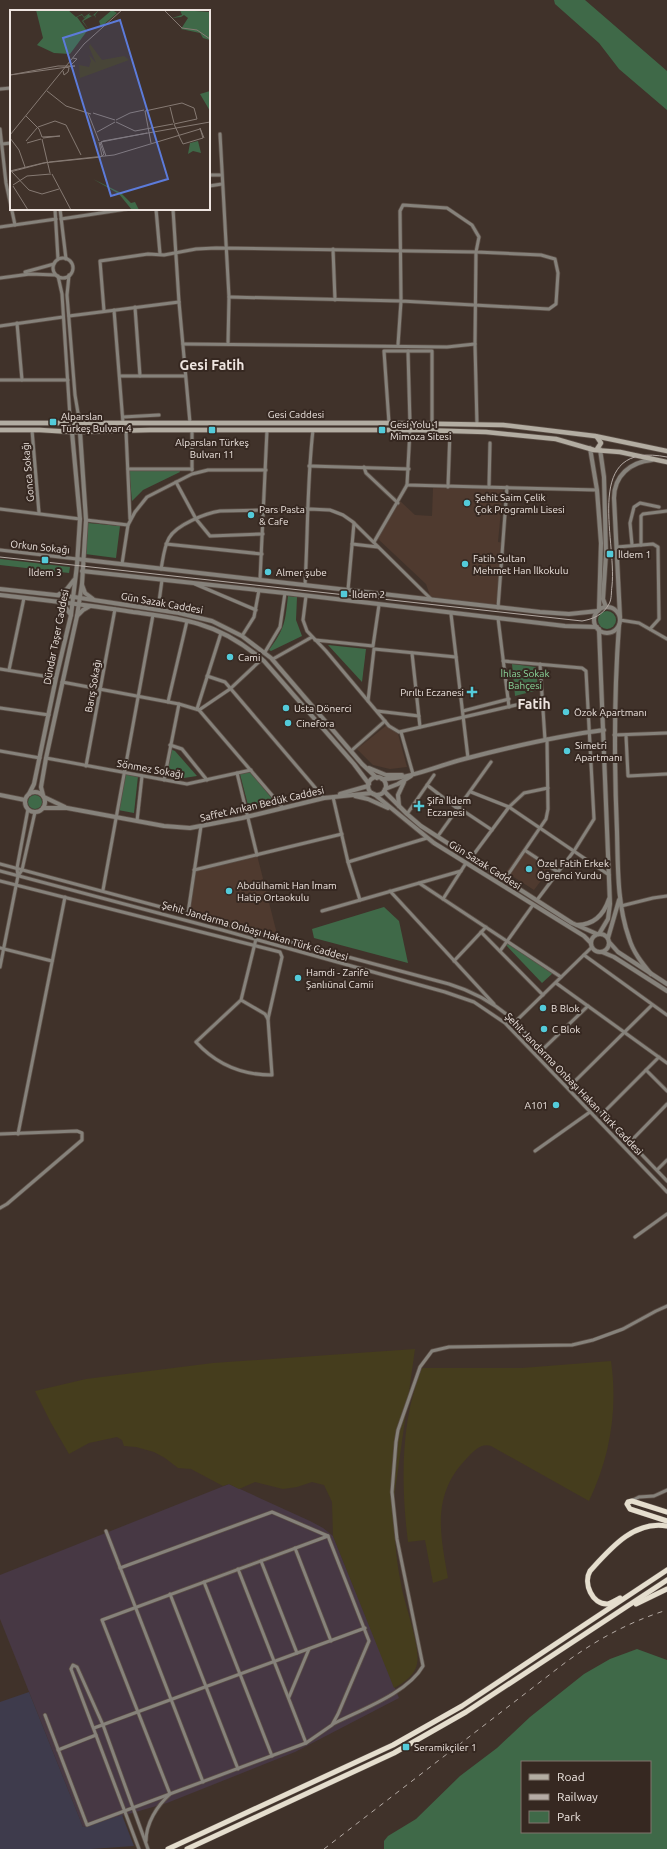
<svg xmlns="http://www.w3.org/2000/svg" width="667" height="1849" font-family="Ubuntu,sans-serif">
<rect width="100%" height="100%" fill="#40322a"/>
<path fill="#473844" d="M229 1484 310 1521 323 1528 333 1536 399 1698 295 1752 167 1803 83 1827 0 1619V1575Z"/>
<path fill="#3e3b4c" d="M29 1692 83 1827 122 1815 134 1846 91 1849H0V1702Z"/>
<g fill="#4f3a2f">
<path d="M433 488 503 489 498 542 503 543 498 608 432 601 426 584 377 538 400 501 415 515 432 516Z"/>
<path d="M387 725 398 734 407 767 390 769 373 765 357 749Z"/>
<path d="M524 847 552 866 534 890 506 872Z"/>
<path d="M257 855 278 938 188 913 194 870Z"/>
</g>
<g fill="#3f6948" fill-rule="evenodd">
<path d="M554 0H585L667 71V110L619 69 599 43 555 4Z"/>
<path d="M129 469 179 470 180 472 143 490 132 501Z"/>
<path d="M88 523 120 526 116 558 85 554Z"/>
<path d="M0 559 70 567 69 573 0 565Z"/>
<path d="M288 596 297 597 296 620 302 636 271 651 269 650C285 628 285 623 288 596Z"/>
<circle cx="607" cy="620" r="9"/>
<path d="M328 645 366 649 362 682Z"/>
<path d="M512 664 536 667 538 690 515 696Z"/>
<path d="M170 749 175 751 197 776 184 778 166 775Z"/>
<path d="M250 771 273 800V802L249 809 240 774Z"/>
<path d="M125 773 138 776 134 813 118 810Z"/>
<circle cx="35" cy="802" r="7"/>
<path d="M384 907 399 921 408 963 314 938 312 929Z"/>
<path d="M507 942 553 973 542 983 505 944Z"/>
<path d="M637 1649 667 1660V1849H384V1841L388 1836 416 1819 460 1776 497 1748 530 1717 584 1674 610 1659ZM522 1762H650V1832H522Z"/>
</g>
<g fill="#453d1d">
<path d="M415 1349 394 1498C394 1527 395 1556 401 1584 404 1603 421 1647 417 1664 415 1675 404 1683 394 1688L333 1536 332 1502 324 1485 312 1482 297 1487 283 1489 255 1482 239 1489 229 1484 223 1486 191 1469 178 1468 165 1458 154 1452 136 1447 124 1446 122 1440 117 1437 89 1443 69 1454 51 1423 35 1391 86 1379 213 1363Z"/>
<path d="M611 1361C618 1410 610 1457 589 1501L491 1446C481 1443 474 1451 468 1457 431 1494 440 1533 448 1578L433 1583 425 1540 408 1542C401 1486 400 1421 422 1368H522Z"/>
</g>
<g fill="none" stroke-linecap="round" stroke-linejoin="round">
<defs>
<g id="minor">
<path d="M0 89 11 88"/>
<path d="M0 129 6 183 15 225"/>
<path d="M220 134 229 297 228 344"/>
<path d="M2 144 11 143"/>
<path d="M209 175H221"/>
<path d="M209 186 222 184"/>
<path d="M55 209 58 259"/>
<path d="M60 209 66 259"/>
<path d="M156 209 160 254"/>
<path d="M173 209 179 302 190 423"/>
<path d="M61 219 127 209"/>
<path d="M0 227 56 219"/>
<path d="M333 249 335 300"/>
<circle cx="63" cy="268" r="10"/>
<path d="M25 272 54 264"/>
<path d="M69 275 67 295 75 395 78 413 84 422"/>
<path d="M58 276 62 294 70 417 72 422"/>
<path d="M0 278 30 274 56 275"/>
<path d="M229 297 401 301 549 309 556 304 558 273 555 259 541 255 476 252 479 237 472 225 447 208 403 205 400 211 401 301 398 345"/>
<path d="M135 307 140 376"/>
<path d="M114 310 123 423"/>
<path d="M104 311 100 261 148 254 164 255 196 249 216 248 476 252 475 344 477 425"/>
<path d="M69 316 179 302"/>
<path d="M17 323 22 380"/>
<path d="M0 326 63 317"/>
<path d="M183 344 447 347 475 344"/>
<path d="M408 351 410 424"/>
<path d="M120 376H185"/>
<path d="M0 380H68"/>
<path d="M123 417 159 415"/>
<path d="M389 423 384 351H432V424"/>
<path d="M32 430 39 513"/>
<path d="M410 430 407 485 597 490"/>
<path d="M126 431 130 519"/>
<path d="M309 466 409 469"/>
<path d="M364 467 366 473 398 503"/>
<path d="M128 469H192"/>
<path d="M192 470V430"/>
<path d="M176 482 196 519 210 536 263 534"/>
<path d="M448 487 450 431"/>
<path d="M489 487 490 443"/>
<path d="M0 509 80 519"/>
<path d="M86 520 128 525"/>
<path d="M374 542 407 485"/>
<path d="M166 544 262 554"/>
<path d="M352 544 378 547"/>
<path d="M632 545 630 523 634 507 640 503 659 507"/>
<path d="M641 545V516L643 514 667 511"/>
<path d="M617 547 653 544 658 547 659 619 650 629"/>
<path d="M0 550 77 559"/>
<path d="M122 564 128 525 135 512 147 497 192 474 208 470H266"/>
<path d="M161 569C163 559 164 547 169 538 176 525 206 513 220 511L309 509 330 510 343 515 353 522 432 600"/>
<path d="M260 580 267 430"/>
<path d="M195 584 256 610"/>
<path d="M305 585C308 533 307 481 313 430"/>
<path d="M348 590 354 523"/>
<path d="M306 596 303 620 307 631 326 651 389 726 399 732 542 699"/>
<path d="M498 608 507 487"/>
<path d="M158 609 162 580"/>
<path d="M451 614 468 758"/>
<path d="M498 618 509 707"/>
<path d="M620 620 639 623 667 639"/>
<path d="M242 636 254 617 259 590"/>
<path d="M315 640 373 646 379 605"/>
<path d="M265 652 280 627 285 593"/>
<path d="M412 653 420 727"/>
<path d="M273 659 312 637"/>
<path d="M503 661 582 668 586 671 594 819 574 851 537 900"/>
<path d="M540 664 545 740"/>
<path d="M0 669 56 678"/>
<path d="M9 670 24 598"/>
<path d="M207 676 225 682 324 798"/>
<path d="M62 682 179 704 199 710 283 808"/>
<path d="M368 701 374 649 456 657"/>
<path d="M168 702 187 621"/>
<path d="M0 708 49 715"/>
<path d="M197 709 221 633"/>
<path d="M199 710 230 689 262 659"/>
<path d="M377 711 419 716"/>
<path d="M463 711 509 699"/>
<path d="M401 732 413 774"/>
<path d="M614 735 667 733"/>
<path d="M626 735 628 776 667 774"/>
<path d="M170 745 182 749 207 780"/>
<path d="M0 751 40 758"/>
<path d="M351 751 385 721"/>
<path d="M46 758 187 784 251 770"/>
<path d="M86 766 115 609"/>
<path d="M237 773 257 855"/>
<path d="M164 780 179 704"/>
<path d="M427 785 458 809"/>
<path d="M471 792 509 807 609 875"/>
<path d="M333 797 348 862 360 900"/>
<path d="M459 808 492 830"/>
<path d="M407 814 434 775"/>
<path d="M137 821 142 776"/>
<path d="M438 836 491 762"/>
<path d="M526 851 558 872"/>
<path d="M471 858 509 807 524 793 548 788"/>
<path d="M348 862 427 838"/>
<path d="M0 864 449 984C472 991 492 1002 510 1017L667 1181"/>
<path d="M194 870 342 834"/>
<path d="M0 871 222 930 445 992 474 1002 505 1023 667 1192"/>
<path d="M18 876 22 870 35 812"/>
<path d="M505 879 546 819 548 809 547 739"/>
<path d="M0 881 280 952 282 957 268 1019"/>
<path d="M419 883 561 977"/>
<path d="M103 890 153 615"/>
<path d="M390 891 494 1004"/>
<path d="M443 899 466 863"/>
<path d="M621 906 653 898 667 896"/>
<path d="M322 911 461 871"/>
<path d="M188 913 201 826"/>
<path d="M481 932 543 995"/>
<path d="M0 948 52 961"/>
<path d="M500 951 533 905"/>
<path d="M584 955 667 1015"/>
<path d="M454 961 486 927"/>
<path d="M0 967 18 876 17 868 28 809"/>
<path d="M556 983 667 1063"/>
<path d="M241 1000 265 1014 268 1019 272 1075C242 1075 216 1064 196 1042L241 1000 256 939"/>
<path d="M515 1022 592 947"/>
<path d="M542 1050 588 1006"/>
<path d="M646 1070 667 1091"/>
<path d="M573 1083 652 1005"/>
<path d="M602 1114 659 1057"/>
<path d="M0 1134 77 1131 82 1133V1140L7 1204 0 1208"/>
<path d="M18 1134 65 897"/>
<path d="M630 1142 667 1104"/>
<path d="M535 1151 590 1112"/>
<path d="M657 1170 667 1160"/>
<path d="M635 1237 667 1214"/>
<path d="M631 1501 639 1497 654 1496 667 1490"/>
<path d="M106 1531 203 1782"/>
<path d="M295 1548 331 1641"/>
<path d="M261 1561 297 1653"/>
<path d="M238 1569 306 1743"/>
<path d="M204 1582 272 1756"/>
<path d="M170 1594 238 1769"/>
<path d="M289 1697 309 1649"/>
<path d="M45 1715 87 1825 306 1743 332 1725 338 1714 369 1641 328 1536 272 1512 120 1568"/>
<path d="M333 1724C360 1710 408 1693 423 1666L397 1539 392 1492 396 1442 398 1430 420 1367 432 1351 449 1347 572 1345 593 1340 623 1329 656 1311 667 1306"/>
<path d="M94 1728 365 1628"/>
<path d="M58 1750 96 1735"/>
<path d="M146 1841C146 1823 157 1806 170 1794L102 1620 328 1536"/>
<path d="M139 1849 71 1669 73 1665 77 1667 103 1725 148 1849"/>
</g>
<g id="tertiary">
<path d="M590 448 597 490 601 543 599 610"/>
<path d="M600 449 604 477 606 554 603 599 606 607"/>
<path d="M77 559 540 612 569 614 598 611"/>
<path d="M82 571 285 593 565 626 597 627"/>
<path d="M82 585 85 593 93 599"/>
<path d="M0 589 74 597 179 613 212 621 242 636 271 658 362 764 377 778"/>
<path d="M0 595C44 600 89 605 133 612 155 615 177 617 199 624 223 631 245 645 264 661L354 764 369 784"/>
<path d="M58 595 67 589 74 580"/>
<path d="M60 602 66 608 71 615"/>
<circle cx="607" cy="620" r="13"/>
<path d="M77 616 83 610 90 606"/>
<path d="M620 617 614 498C614 476 630 462 652 460"/>
<path d="M619 625C614 694 614 762 617 831 618 867 617 904 629 938 633 952 642 963 651 974"/>
<path d="M599 629 610 904 608 919 599 934"/>
<path d="M369 768 386 775H402"/>
<circle cx="377" cy="786" r="9"/>
<path d="M382 779C410 779 437 766 464 759 510 747 557 736 604 730"/>
<path d="M385 789 398 784 411 776"/>
<path d="M384 791 407 814 421 826 572 923 597 934"/>
<circle cx="35" cy="802" r="10"/>
<path d="M29 794 34 784 56 678 71 615 77 565 80 519 72 432"/>
<path d="M340 794 368 786"/>
<path d="M374 794 434 843 584 936 591 943"/>
<path d="M0 795 25 800"/>
<path d="M43 795 41 787 46 758 77 616 82 584 86 520 80 432"/>
<path d="M355 796 368 799 388 808"/>
<path d="M44 797 65 807"/>
<path d="M399 806 398 795 404 782"/>
<path d="M43 808H67L164 826 190 828 242 818 324 798 372 793"/>
<path d="M577 925C594 925 604 914 609 899"/>
<circle cx="600" cy="943" r="9"/>
<path d="M608 938 619 900"/>
<path d="M610 943 618 952 667 984"/>
<path d="M602 952 614 957 667 991"/>
</g>
<g id="secondary">
<path d="M0 423H389L503 425 595 436 667 451"/>
<path d="M0 430H40L72 432 150 430H417L486 432 556 439 594 450 620 452 667 462"/>
<path d="M597 437 601 443 597 449"/>
</g>
<g id="trunk">
<path d="M667 1512 632 1501 628 1502 627 1504 630 1509 667 1521"/>
<path d="M620 1598C616 1600 612 1603 608 1604 592 1605 583 1583 590 1571 610 1549 634 1520 667 1526"/>
<path d="M636 1604 667 1589"/>
<path d="M168 1849 393 1745 462 1706 667 1570"/>
<path d="M187 1849 394 1753 466 1712 667 1580"/>
</g>
</defs>
<use href="#minor" stroke="#5c4f47" stroke-width="4.5"/>
<use href="#tertiary" stroke="#5c4f47" stroke-width="5.5"/>
<use href="#secondary" stroke="#5c4f47" stroke-width="6"/>
<use href="#trunk" stroke="#5c4f47" stroke-width="6"/>
<use href="#minor" stroke="#86827b" stroke-width="3"/>
<use href="#tertiary" stroke="#86827b" stroke-width="4"/>
<use href="#secondary" stroke="#b3ada2" stroke-width="4.5"/>
<use href="#trunk" stroke="#e5dece" stroke-width="5"/>
<path stroke="#b5aba5" stroke-width="1" d="M0 557 582 621C593 619 603 615 609 604 612 599 611 592 612 586 617 538 581 440 667 457"/>
<path stroke="#b5aba5" stroke-width="1" stroke-dasharray="5 5" stroke-linecap="butt" d="M324 1849 566 1662C598 1639 629 1622 667 1610"/>
</g>
<g fill="#53cbda" stroke="#362821" stroke-width="1.5">
<rect x="49" y="418" width="8" height="8" rx="2"/>
<rect x="208" y="426" width="8" height="8" rx="2"/>
<rect x="378" y="426" width="8" height="8" rx="2"/>
<circle cx="467" cy="503" r="4"/>
<circle cx="251" cy="515" r="4"/>
<rect x="606" y="550" width="8" height="8" rx="2"/>
<rect x="41" y="556" width="8" height="8" rx="2"/>
<circle cx="465" cy="564" r="4"/>
<circle cx="268" cy="572" r="4"/>
<rect x="340" y="590" width="8" height="8" rx="2"/>
<circle cx="230" cy="657" r="4"/>
<path d="M470 686h4v4h4v4h-4v4h-4v-4h-4v-4h4z"/>
<circle cx="286" cy="708" r="4"/>
<circle cx="566" cy="712" r="4"/>
<circle cx="288" cy="723" r="4"/>
<circle cx="567" cy="751" r="4"/>
<path d="M417 800h4v4h4v4h-4v4h-4v-4h-4v-4h4z"/>
<circle cx="529" cy="869" r="4"/>
<circle cx="229" cy="891" r="4"/>
<circle cx="298" cy="978" r="4"/>
<circle cx="543" cy="1008" r="4"/>
<circle cx="544" cy="1029" r="4"/>
<circle cx="556" cy="1105" r="4"/>
<rect x="402" y="1743" width="8" height="8" rx="2"/>
</g>
<g text-anchor="middle" dominant-baseline="central" stroke-width="4" stroke-linejoin="round" paint-order="stroke">
<g font-size="10" fill="#eee5e0" stroke="#362821">
<text x="296" y="414">Gesi Caddesi</text>
<text transform="translate(28 472) rotate(-95)">Gonca Sokağı</text>
<text transform="translate(40 547) rotate(6)">Orkun Sokağı</text>
<text transform="translate(162 603) rotate(10)">Gün Sazak Caddesi</text>
<text transform="translate(56 637) rotate(-79)">Dündar Taşer Caddesi</text>
<text transform="translate(93 686) rotate(-80)">Barış Sokağı</text>
<text transform="translate(150 769) rotate(10)">Sönmez Sokağı</text>
<text transform="translate(262 804) rotate(-13)">Saffet Arıkan Bedük Caddesi</text>
<text transform="translate(485 865) rotate(32)">Gün Sazak Caddesi</text>
<text transform="translate(255 931) rotate(16)">Şehit Jandarma Onbaşı Hakan Türk Caddesi</text>
<text transform="translate(574 1084) rotate(46)">Şehit Jandarma Onbaşı Hakan Türk Caddesi</text>
</g>
<g font-size="10" fill="#eee5e0" stroke="#362821" text-anchor="start">
<text x="61" y="416">Alparslan<tspan x="61" dy="12">Türkeş Bulvarı 4</tspan></text>
<text x="390" y="424">Gesi Yolu 1<tspan x="390" dy="12">Mimoza Sitesi</tspan></text>
<text x="212" y="442" text-anchor="middle">Alparslan Türkeş<tspan x="212" dy="12">Bulvarı 11</tspan></text>
<text x="475" y="497">Şehit Saim Çelik<tspan x="475" dy="12">Çok Programlı Lisesi</tspan></text>
<text x="259" y="509">Pars Pasta<tspan x="259" dy="12">&amp; Cafe</tspan></text>
<text x="618" y="554">İldem 1</text>
<text x="473" y="558">Fatih Sultan<tspan x="473" dy="12">Mehmet Han İlkokulu</tspan></text>
<text x="45" y="572" text-anchor="middle">İldem 3</text>
<text x="276" y="572">Almer şube</text>
<text x="352" y="594">İldem 2</text>
<text x="238" y="657">Cami</text>
<text x="464" y="692" text-anchor="end">Pırıltı Eczanesi</text>
<text x="294" y="708">Usta Dönerci</text>
<text x="574" y="712">Özok Apartmanı</text>
<text x="296" y="723">Cinefora</text>
<text x="575" y="745">Simetri<tspan x="575" dy="12">Apartmanı</tspan></text>
<text x="427" y="800">Şifa İldem<tspan x="427" dy="12">Eczanesi</tspan></text>
<text x="537" y="863">Özel Fatih Erkek<tspan x="537" dy="12">Öğrenci Yurdu</tspan></text>
<text x="237" y="885">Abdülhamit Han İmam<tspan x="237" dy="12">Hatip Ortaokulu</tspan></text>
<text x="306" y="972">Hamdi - Zarife<tspan x="306" dy="12">Şanlıünal Camii</tspan></text>
<text x="551" y="1008">B Blok</text>
<text x="552" y="1029">C Blok</text>
<text x="548" y="1105" text-anchor="end">A101</text>
<text x="414" y="1747">Seramikçiler 1</text>
</g>
<g font-size="10" fill="#8ad69a" stroke="#362821">
<text x="525" y="673">İhlas Sokak<tspan x="525" dy="12">Bahçesi</tspan></text>
</g>
<g font-size="14" font-weight="bold" fill="#eee5e0" stroke="#362821">
<text x="212" y="365">Gesi Fatih</text>
<text x="534" y="704">Fatih</text>
</g>
</g>
<g transform="translate(10 10)">
<rect width="200" height="200" fill="#40322a"/>
<path d="M26 0H58L66 7 72 4 74 7 80 3 79 5 82 6 89 0 85 5 86 8 84 5 73 11 79 20 72 11 78 5 74 8 72 5 67 7 77 21 60 44 44 43 27 35 33 28ZM102 0 107 3 91 17 89 11ZM170 0 200 2V30L193 28 190 23 171 19 178 8 174 5 171 7 162 8 172 5ZM200 81V101L190 84ZM188 131 191 143 183 141 178 144 180 133ZM83 169 111 183 121 193 125 192 129 200H122L109 184Z" fill="#3f6948"/>
<path d="M80 34 92 50 114 46 119 50 70 68 69 55 79 57 81 51 79 45 86 53 79 37Z" fill="#453d1d"/>
<path fill="none" stroke="#867a73" stroke-width="1" d="M154 0 172 18 187 20 200 29M61 55 67 49 63 48M53 61 54 65 58 62 59 58 56 57M0 65 48 56H65L0 65M37 81 56 96 81 104M160 97 164 113M135 101 172 93 184 98 187 109M135 101 141 133M78 103 89 131M83 103 105 110M16 106 29 119 32 127M106 110 120 103 134 100M106 112 125 121 163 114M164 114 187 109M164 114 169 125M28 117 45 111 56 115 71 145M87 122 105 112M0 125 74 34 112 0M169 126 173 134 193 128M32 127 50 126 33 128M0 128 9 140M193 128 190 118 194 128M32 129 40 163M16 131 27 118M89 132 92 146M91 132 137 123M91 132 96 146M17 133 31 129M9 140 15 157M39 152 104 145 190 119M0 161 33 153 91 147 94 144 90 133 93 131 200 112M0 162 38 152M2 162 19 180 32 184 49 179M42 164 61 200M3 175 17 166 41 164M3 176 18 200"/>
<path fill="#5c7bda" fill-opacity="0.15" stroke="#5c7bda" stroke-width="2" d="M110 10 158 169 101 186 53 28Z"/>
<rect width="200" height="200" fill="none" stroke="#eee5e0" stroke-width="2"/>
</g>
<rect x="521" y="1761" width="130" height="72" fill="#362821" stroke="#80746d"/>
<rect x="529" y="1774" width="20" height="6" fill="#b3ada2" stroke="#80746d"/>
<text x="557" y="1781" font-size="12" fill="#eee5e0">Road</text>
<rect x="529" y="1794" width="20" height="6" fill="#b5aba5" stroke="#80746d"/>
<text x="557" y="1801" font-size="12" fill="#eee5e0">Railway</text>
<rect x="529" y="1811" width="20" height="12" fill="#3f6948" stroke="#80746d"/>
<text x="557" y="1821" font-size="12" fill="#eee5e0">Park</text>
</svg>
